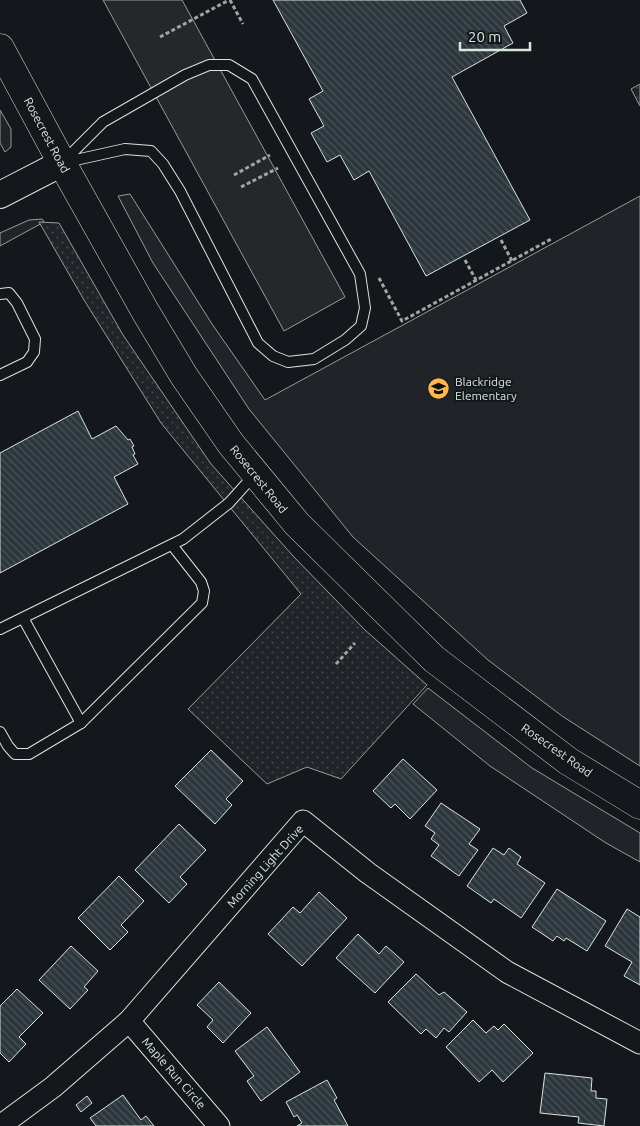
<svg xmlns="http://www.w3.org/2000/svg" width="640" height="1126" font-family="Ubuntu,sans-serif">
<defs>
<pattern id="park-dots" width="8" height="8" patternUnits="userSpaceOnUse" patternTransform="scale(1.25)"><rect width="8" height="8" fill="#202428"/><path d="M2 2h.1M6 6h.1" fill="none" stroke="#404447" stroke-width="1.8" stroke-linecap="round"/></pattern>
<pattern id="building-back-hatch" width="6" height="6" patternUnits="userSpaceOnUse" patternTransform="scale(1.25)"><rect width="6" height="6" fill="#2c363c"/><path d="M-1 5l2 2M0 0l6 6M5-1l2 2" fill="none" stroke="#4a5358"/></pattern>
</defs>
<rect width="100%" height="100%" fill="#14181c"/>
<g fill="#202428" stroke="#939e99">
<path d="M0 110 11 129V147L5 152 0 143Z"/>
<path d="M130 194 212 324 265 400 640 196V766L562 716 488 660 353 537 249 409 153 263 118 196Z"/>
<path d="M42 219 44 222 0 246V233L29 220Z"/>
<path d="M428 688 532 768 640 833V862L606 843 490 766 413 704Z"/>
</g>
<g fill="url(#park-dots)" stroke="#939e99">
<path d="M640 84V106L631 89Z"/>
<path d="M39 222 59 223 123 335 211 464 294 557 365 630 427 685 341 779 307 767 267 784 188 709 301 594 161 423 84 300Z"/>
</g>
<path fill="#24282b" stroke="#939e99" d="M103 0H182L345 297 284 331Z"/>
<g fill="url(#building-back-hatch)" stroke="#d8e6dc">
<path d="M273 0H520L527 13 504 26 513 43 452 77 530 220 426 276 369 171 354 180 340 155 327 162 311 133 324 126 309 99 323 91Z"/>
<path d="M78 411 92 439 116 426 128 440 130 439 134 446 132 447 135 454 133 455 138 464 114 477 128 504 0 573V453Z"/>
<path d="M211 750 243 781 226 799 232 805 215 824 175 786Z"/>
<path d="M403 759 437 790 410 819 395 804 391 808 373 791Z"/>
<path d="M441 803 480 829 469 844 478 850 459 876 431 856 439 845 431 839 435 833 425 826Z"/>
<path d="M179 824 206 850 180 877 187 884 169 903 135 870Z"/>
<path d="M493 848 504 855 509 848 521 857 517 864 545 883 521 918 494 899 491 903 467 886Z"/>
<path d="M119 876 144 901 121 925 128 932 110 950 78 918Z"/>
<path d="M557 889 606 921 587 951 566 938 564 941 557 936 553 941 532 927Z"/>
<path d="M319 892 347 918 302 966 268 934 293 907 300 913Z"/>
<path d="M627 909 640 917V985L624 976 632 962 605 946Z"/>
<path d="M358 934 379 954 386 946 404 962 375 993 336 958Z"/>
<path d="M71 946 98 971 84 987 88 990 70 1009 39 980Z"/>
<path d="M416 974 439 995 444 992 467 1012 449 1032 444 1028 436 1038 426 1029 421 1034 388 1002Z"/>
<path d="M219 982 251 1013 223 1043 207 1027 213 1020 197 1005Z"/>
<path d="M17 989 43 1013 19 1037 26 1044 9 1062 0 1053V1006Z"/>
<path d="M473 1020 486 1033 494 1026 498 1030 504 1024 533 1053 503 1082 492 1070 479 1082 446 1047Z"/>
<path d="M267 1027 300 1072 261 1101 247 1081 254 1076 235 1051Z"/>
<path d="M545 1073 592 1078 591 1091H596V1098L607 1099 604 1126 578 1123 579 1117 540 1113Z"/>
<path d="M327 1080 337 1098 334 1100 348 1126H297L302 1123 297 1115 294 1117 286 1102Z"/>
<path d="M123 1095 141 1120 146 1116 154 1126H96L90 1118Z"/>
<path d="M87 1096 92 1103 81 1112 76 1105Z"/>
</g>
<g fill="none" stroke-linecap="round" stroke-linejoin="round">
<defs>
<g id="service">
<path d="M209 65H229L252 79 360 274 365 308 361 326 345 340 314 359 288 362 273 356 258 343 180 191 163 164 151 151 125 149 62 163 103 122 185 75Z"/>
<path d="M0 294 9 293 17 303 35 339 34 352 27 362 0 375"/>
<path d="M23 618 81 723"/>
<path d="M0 629 183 539 229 503 255 474"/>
<path d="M0 732 8 746 15 754H29L81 723 202 603 204 591 201 582 172 545"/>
</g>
<g id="minor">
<path d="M129 1021 219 1126"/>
<path d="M0 1126 53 1087 129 1021 303 821 368 873 507 972 640 1043"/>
</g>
<path id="tertiary" d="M0 195 62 163"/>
<path id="secondary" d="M0 48 62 163 145 311 184 376 231 444 297 524 434 659 568 761 640 805"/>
</defs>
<use href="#service" stroke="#d8e6dc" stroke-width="12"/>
<use href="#minor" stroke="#d8e6dc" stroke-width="23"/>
<use href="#tertiary" stroke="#d8e6dc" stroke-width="28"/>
<use href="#secondary" stroke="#d8e6dc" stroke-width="29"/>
<g stroke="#9da8a2" stroke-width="3" stroke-dasharray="4 2.5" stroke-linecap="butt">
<path d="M230 0 243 24"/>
<path d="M160 37 229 0"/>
<path d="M234 175 270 155"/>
<path d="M241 187 278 168"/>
<path d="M501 240 512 261"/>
<path d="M465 260 476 280"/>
<path d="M379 278 402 321 553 238"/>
<path d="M336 664 355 643"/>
</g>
<use href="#service" stroke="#14181c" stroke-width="10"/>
<use href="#minor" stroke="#14181c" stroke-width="21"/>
<use href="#tertiary" stroke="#14181c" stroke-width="26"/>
<use href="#secondary" stroke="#14181c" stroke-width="28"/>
</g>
<defs>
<symbol id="school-disc" viewBox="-11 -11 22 22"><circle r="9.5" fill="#ffb74d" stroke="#14181c"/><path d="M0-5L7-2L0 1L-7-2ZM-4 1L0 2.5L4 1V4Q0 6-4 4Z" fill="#111"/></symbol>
</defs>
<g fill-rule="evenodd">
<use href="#school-disc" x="426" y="376" width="25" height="25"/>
</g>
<g text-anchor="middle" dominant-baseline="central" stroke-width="4" stroke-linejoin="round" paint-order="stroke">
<g font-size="12" fill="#d8e6dc" stroke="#14181c">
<text transform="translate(47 135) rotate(62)">Rosecrest Road</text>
<text transform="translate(259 479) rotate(51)">Rosecrest Road</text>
<text transform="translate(557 750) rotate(35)">Rosecrest Road</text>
<text transform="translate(265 866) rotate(-48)">Morning Light Drive</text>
<text transform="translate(174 1073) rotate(49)">Maple Run Circle</text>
</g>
<g font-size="12" fill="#d8e6dc" stroke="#14181c" text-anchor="start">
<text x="455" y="381">Blackridge<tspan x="455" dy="14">Elementary</tspan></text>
</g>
</g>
<path d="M460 42v8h70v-8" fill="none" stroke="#d8e6dc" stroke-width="2.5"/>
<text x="468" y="42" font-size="15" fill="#d8e6dc" stroke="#14181c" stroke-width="4" paint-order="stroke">20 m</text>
</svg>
